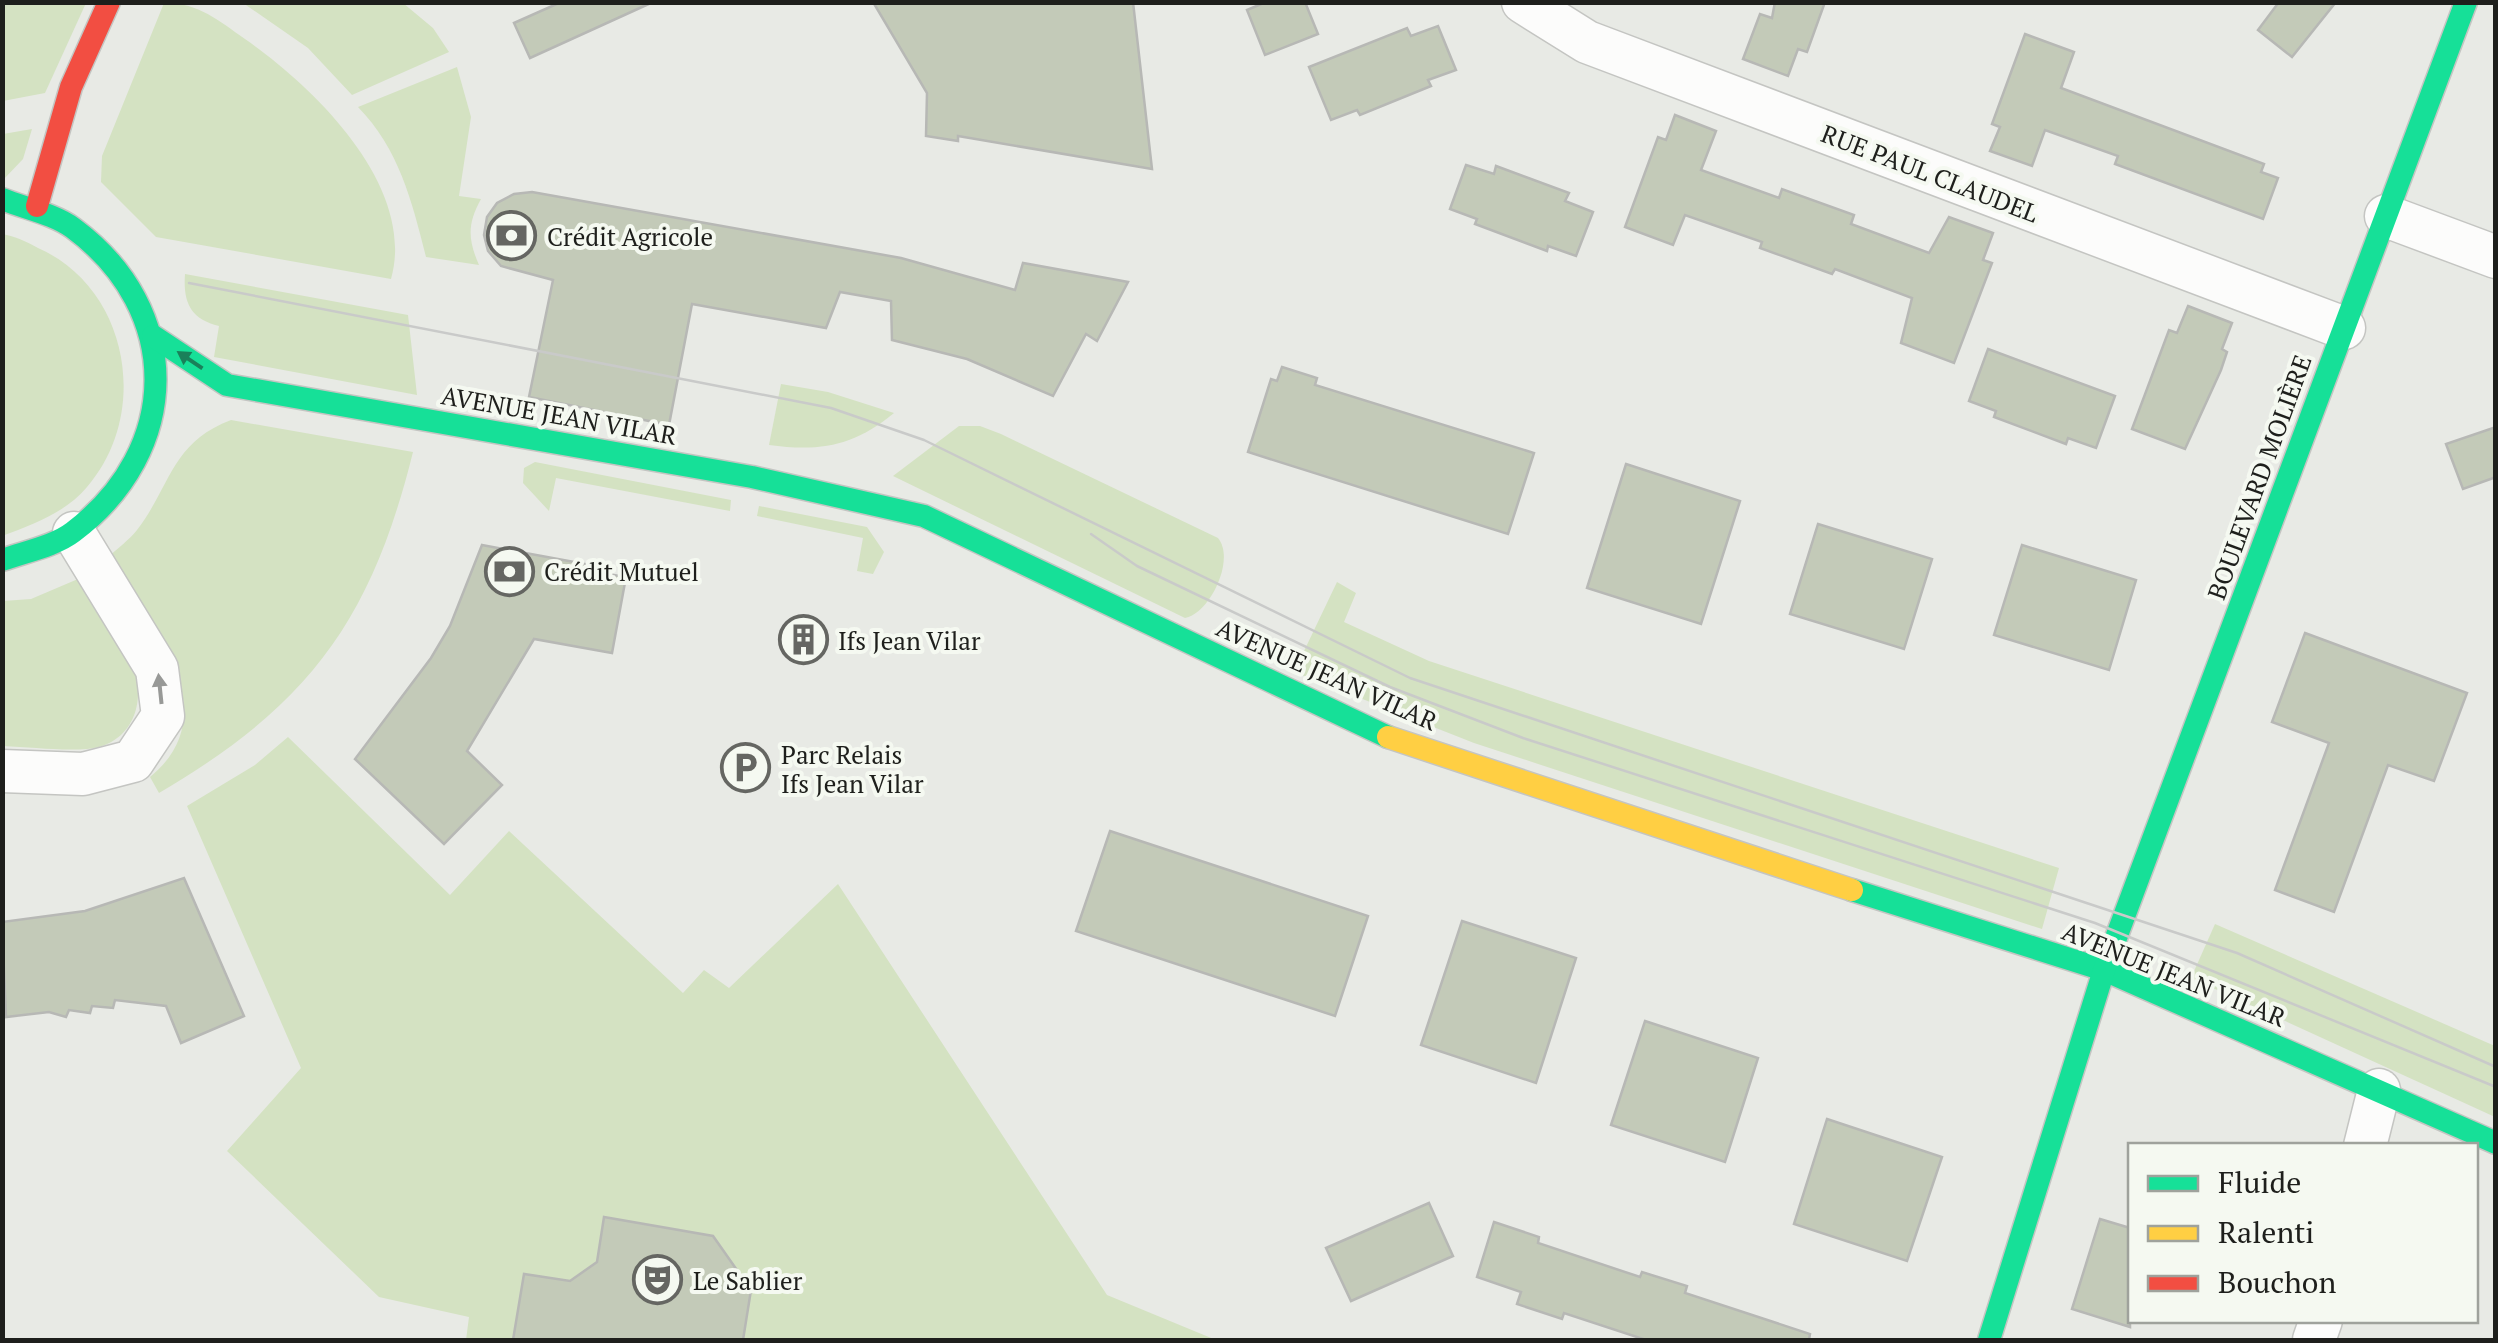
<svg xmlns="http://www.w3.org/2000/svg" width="2498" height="1343" font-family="'PT Serif',serif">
<rect width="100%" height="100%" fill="#e8eae5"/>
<g fill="#d4e2c2">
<path d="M3 3H86L45 93 3 101Z"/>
<path d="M164 3C197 2 218 20 245 39 314 87 417 186 391 279L156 237 101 182 102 156Z"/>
<path d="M243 3H403L433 28 449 52 352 95 308 48Z"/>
<path d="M457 67 471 117 459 196 481 199C467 224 468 240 479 265L426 257C412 201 399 149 358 107Z"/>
<path d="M32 129 23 159 3 180V134Z"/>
<path d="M2 234C15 236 27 242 38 248 129 288 151 413 87 487 65 513 34 524 2 536Z"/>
<path d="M185 274 408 315 417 395 214 357 219 326C190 319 183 302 185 274Z"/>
<path d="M781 384 828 392 894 413C854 446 820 452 769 445Z"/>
<path d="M231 420 413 452C371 621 309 705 159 793L150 777C230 712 149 620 108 557 118 548 129 540 137 530 172 484 171 443 231 420Z"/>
<path d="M959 426H980L1001 434 1218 538C1236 560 1209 614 1185 618L893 476Z"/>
<path d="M535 462 731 500 730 511 556 478 549 511 523 483 524 468Z"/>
<path d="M759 506 867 527 884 552 873 574 857 571 863 538 757 516Z"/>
<path d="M78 579C95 605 122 634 133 663 147 702 133 745 87 749 60 751 30 747 3 746V601L31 599Z"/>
<path d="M1337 582 1356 593 1344 622 1429 661 2059 868 2042 929 1474 743 1294 672Z"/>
<path d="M288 737 450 895 509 831 683 993 704 970 729 988 838 884 1107 1295 1216 1340H736L744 1335 751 1290 713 1236 605 1218 597 1262 570 1281 524 1274 513 1340H466L469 1317 379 1297 227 1151 301 1068 187 806 255 765Z"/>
<path d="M2215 924 2495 1046V1117L2191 978Z"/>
</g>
<g fill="#c3cab8" stroke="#b7b8b5" stroke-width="2.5">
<path d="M561 2H653L530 58 514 23Z"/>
<path d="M873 2H1133L1152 169 958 136V141L926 136 927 93Z"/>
<path d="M1266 2H1305L1318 34 1265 55 1247 10Z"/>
<path d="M1775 2H1825L1807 52 1798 49 1788 76 1743 59 1760 14 1772 18Z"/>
<path d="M2279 2H2336L2292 57 2258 30Z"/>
<path d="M1438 26 1456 70 1428 80 1431 86 1360 115 1357 110 1331 120 1309 67 1407 28 1411 36Z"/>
<path d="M2025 34 2074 52 2061 88 2264 164 2261 172 2278 178 2263 219 2115 164 2118 156 2045 130 2032 166 1990 151 2000 127 1992 124Z"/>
<path d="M1675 115 1716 131 1701 170 1779 198 1782 189 1854 215 1851 224 1929 253 1949 217 1993 233 1983 260 1992 263 1954 363 1901 343 1912 298 1835 269 1832 274 1760 248 1762 242 1685 215 1673 245 1625 227 1658 137 1666 140Z"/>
<path d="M1466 165 1494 174 1496 166 1569 193 1565 201 1593 212 1576 256 1548 246 1547 251 1475 224 1477 219 1450 209Z"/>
<path d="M532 192 901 258 1015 290 1023 263 1128 282 1097 341 1086 334 1053 396 967 359 892 340 891 301 840 292 826 328 692 304 669 425 529 397 553 280 501 266 488 251 484 235 487 217 497 203 514 194Z"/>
<path d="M2188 306 2232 323 2222 349 2227 352 2221 370 2185 449 2132 429 2169 330 2177 333Z"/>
<path d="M1988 349 2115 396 2096 448 2068 438 2066 444 1994 417 1996 411 1969 401Z"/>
<path d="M1282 367 1317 378 1315 385 1534 453 1508 534 1248 452 1271 379 1277 381Z"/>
<path d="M2496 427V477L2463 489 2446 444Z"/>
<path d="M1626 464 1740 501 1701 624 1587 588Z"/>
<path d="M1818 524 1932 559 1904 649 1790 614Z"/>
<path d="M482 545 596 566 595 572 626 577 612 653 534 639 467 751 502 785 444 844 355 759 431 658 450 626Z"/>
<path d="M2022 545 2136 580 2109 670 1994 635Z"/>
<path d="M2305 633 2467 693 2434 781 2388 765 2334 912 2275 890 2329 743 2272 722Z"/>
<path d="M1110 831 1368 916 1335 1016 1076 931Z"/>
<path d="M184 878 244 1016 181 1043 166 1006 115 1000 113 1008 92 1006 90 1013 69 1010 66 1017 49 1012 6 1017 2 922 85 911Z"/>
<path d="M1462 921 1576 958 1536 1083 1421 1045Z"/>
<path d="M1645 1021 1758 1058 1725 1162 1611 1125Z"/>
<path d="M1827 1119 1942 1157 1907 1261 1794 1224Z"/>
<path d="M1429 1203 1453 1256 1351 1301 1326 1248Z"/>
<path d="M604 1217 713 1236 751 1290 743 1340H513L524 1274 570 1281 597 1262Z"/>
<path d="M2100 1219 2130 1228V1327L2072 1309Z"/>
<path d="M1494 1222 1539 1237 1538 1243 1640 1277 1642 1272 1687 1286 1685 1293 1810 1334 1809 1340H1646L1564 1313 1562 1319 1517 1304 1521 1292 1477 1277Z"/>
</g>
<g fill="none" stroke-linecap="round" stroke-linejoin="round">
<defs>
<g id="street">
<path d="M1523 2 1587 42 2344 328"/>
<path d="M2386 216 2496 257"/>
<path d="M2 771 83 774 133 761 163 716 157 669 74 533"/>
<path d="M2365 1146 2379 1090"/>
<path d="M2314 1340 2321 1320"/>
</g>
<g id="fast">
<path d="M2 199C24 208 54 214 73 228 184 310 182 450 73 532 55 546 24 552 2 560"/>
<path d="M153 336 227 385 752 477 924 516 1388 737"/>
<path d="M1852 890 2104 970 2496 1143"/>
<path d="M1989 1340 2104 970 2466 2"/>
</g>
<path id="slow" d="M1388 737 1852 890"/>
<path id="jam" d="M37 206 71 87 109 2"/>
</defs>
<use href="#street" stroke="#c4c5c2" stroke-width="45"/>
<use href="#fast" stroke="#c4c5c2" stroke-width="25"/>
<use href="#slow" stroke="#c4c5c2" stroke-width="25"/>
<use href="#jam" stroke="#c4c5c2" stroke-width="25"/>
<use href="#street" stroke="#fcfcfb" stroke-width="42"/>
<use href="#fast" stroke="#16e098" stroke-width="22"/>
<use href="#slow" stroke="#ffcf43" stroke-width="22"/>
<use href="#jam" stroke="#f24e42" stroke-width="22"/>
<g stroke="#c9cac9" stroke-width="2.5">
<path d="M189 283 831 408 924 440 1410 678 2237 953 2496 1067"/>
<path d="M1091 534 1137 566 1390 687 1523 738 2095 923 2496 1087"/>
</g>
</g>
<defs><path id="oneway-solid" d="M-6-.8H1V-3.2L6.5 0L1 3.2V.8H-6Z" transform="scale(2.5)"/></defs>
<use fill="#1a805a" href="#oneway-solid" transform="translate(190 360) rotate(-146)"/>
<use fill="#989997" href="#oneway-solid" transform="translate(160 689) rotate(-96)"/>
<defs>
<symbol id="bank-ring" viewBox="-11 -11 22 22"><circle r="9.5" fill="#f5f9f1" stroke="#656662" stroke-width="1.5"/><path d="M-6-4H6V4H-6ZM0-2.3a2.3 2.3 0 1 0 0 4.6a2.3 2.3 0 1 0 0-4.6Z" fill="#656662"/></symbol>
<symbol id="building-ring" viewBox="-11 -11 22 22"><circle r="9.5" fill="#f5f9f1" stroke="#656662" stroke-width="1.5"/><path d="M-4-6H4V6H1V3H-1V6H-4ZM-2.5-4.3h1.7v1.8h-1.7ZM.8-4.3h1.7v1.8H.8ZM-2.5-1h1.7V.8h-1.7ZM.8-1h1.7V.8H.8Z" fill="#656662"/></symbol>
<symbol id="parking-ring" viewBox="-11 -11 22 22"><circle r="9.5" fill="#f5f9f1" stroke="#656662" stroke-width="1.5"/><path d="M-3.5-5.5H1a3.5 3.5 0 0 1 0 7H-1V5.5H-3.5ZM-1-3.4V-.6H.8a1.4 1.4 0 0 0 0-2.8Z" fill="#656662"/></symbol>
<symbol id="theatre-ring" viewBox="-11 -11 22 22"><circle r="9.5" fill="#f5f9f1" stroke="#656662" stroke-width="1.5"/><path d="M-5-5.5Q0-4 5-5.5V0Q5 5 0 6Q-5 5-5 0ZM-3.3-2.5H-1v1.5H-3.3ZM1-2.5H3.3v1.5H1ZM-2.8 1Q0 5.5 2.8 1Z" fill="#656662"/></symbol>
</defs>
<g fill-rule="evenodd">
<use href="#bank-ring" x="484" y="208" width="55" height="55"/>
<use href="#bank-ring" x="482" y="544" width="55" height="55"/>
<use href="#building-ring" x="776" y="612" width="55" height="55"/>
<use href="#parking-ring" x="718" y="740" width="55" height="55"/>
<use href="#theatre-ring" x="630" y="1252" width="55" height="55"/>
</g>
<g text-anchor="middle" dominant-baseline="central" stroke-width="8" stroke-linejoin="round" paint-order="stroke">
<g font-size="25" fill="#1e1f1c" stroke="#f5f9f1">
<text transform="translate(1930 173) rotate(21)">RUE PAUL CLAUDEL</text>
<text transform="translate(559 415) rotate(10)">AVENUE JEAN VILAR</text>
<text transform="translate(2259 477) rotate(-70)">BOULEVARD MOLIÈRE</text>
<text transform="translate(1327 674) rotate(24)">AVENUE JEAN VILAR</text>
<text transform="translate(2174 974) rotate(22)">AVENUE JEAN VILAR</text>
</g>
<g font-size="25" fill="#1e1f1c" stroke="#f5f9f1" text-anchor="start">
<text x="547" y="236">Crédit Agricole</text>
<text x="544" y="571">Crédit Mutuel</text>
<text x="838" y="640">Ifs Jean Vilar</text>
<text x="781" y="754">Parc Relais<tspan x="781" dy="29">Ifs Jean Vilar</tspan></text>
<text x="693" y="1280">Le Sablier</text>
</g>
</g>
<rect width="2498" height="1343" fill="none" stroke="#1e1f1c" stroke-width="10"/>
<rect x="2128" y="1143" width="350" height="180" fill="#f5f9f1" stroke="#9fa29c" stroke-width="2.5"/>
<rect x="2148" y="1176" width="50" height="15" fill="#16e098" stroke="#9fa29c" stroke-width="2.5"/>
<text x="2218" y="1193" font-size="30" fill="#1e1f1c">Fluide</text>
<rect x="2148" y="1226" width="50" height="15" fill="#ffcf43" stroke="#9fa29c" stroke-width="2.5"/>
<text x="2218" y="1243" font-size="30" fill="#1e1f1c">Ralenti</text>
<rect x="2148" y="1276" width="50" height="15" fill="#f24e42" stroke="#9fa29c" stroke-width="2.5"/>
<text x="2218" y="1293" font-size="30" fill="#1e1f1c">Bouchon</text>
</svg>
